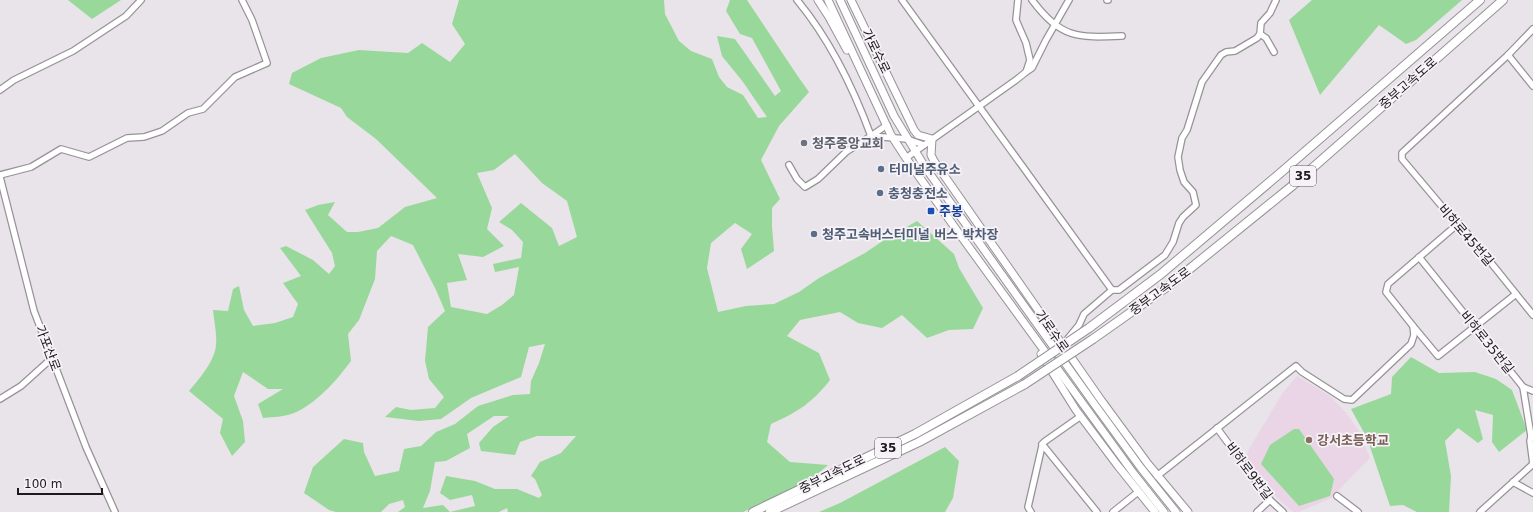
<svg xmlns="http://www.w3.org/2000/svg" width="1533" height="512" font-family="'DejaVu Sans','Noto Sans KR',sans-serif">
<rect width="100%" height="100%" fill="#e9e4e9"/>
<path fill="#e9d5e5" d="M1297 376 1330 396 1347 414 1359 431 1370 458 1331 498 1299 512H1293L1271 492 1246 458 1249 449 1282 394Z"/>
<g fill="#99d89b" fill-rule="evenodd">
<path d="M68 0H121L92 19Z"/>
<path d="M459 0H664L665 14 679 41 691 51 712 59 719 77 727 87 743 95 758 118 767 117 743 82 722 56 717 36 735 39 775 96 781 91 752 38 740 34 726 11 730 0H747L797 75 809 92 779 126 761 160 780 199 772 208V226L774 251 747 269 741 249 752 234 735 223 711 243 707 268 718 312 746 306 774 304 799 292 819 278 865 253 884 240 917 221 954 254 959 268 983 308 973 329 949 330 927 338 902 315 882 328 858 323 840 312 800 320 787 336 819 353 830 380C812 403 798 412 771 424L767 442 790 462 828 465 813 478 743 512H508L507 508 499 512H398L405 507 403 500 389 504 381 512H336L329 510 304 493 313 467 344 439 363 443 364 452 375 476 399 471 404 449 421 446 436 432 455 424 478 406 513 395 530 394 531 381 539 363 545 344 529 347 521 377 471 398 441 419 419 421 385 417 396 407 411 410 435 408 444 397 429 379 425 361 428 327 445 311 436 290 413 245 391 236 377 251 375 279 359 320 348 334 351 361C337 380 316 404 294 413 285 417 272 417 263 418L258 404 283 389H268L243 372 234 396 243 421 245 442 232 456 220 433 223 419 189 391C199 379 215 361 216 345 217 333 214 321 213 310L228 311 233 289 239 286 244 310 253 326 275 323 293 317 298 304 283 283 301 276 280 248 286 246 313 260 329 274 335 266 332 253 305 210 318 205 335 202 328 215 347 232H358L378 228 405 207 437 198 376 139 347 117 341 108 289 84 292 73 321 58 359 50 408 53 422 43 450 62 465 44 452 24ZM515 154 542 183 567 201 577 237 559 246 552 228 521 203 499 222 512 230 523 242 521 258 493 264 495 272 519 267 514 295 502 305 487 314 451 307 447 283 467 280 458 254 483 257 504 246 487 229 492 208 477 173 494 170ZM494 416H509L493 427 479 443 481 451 515 455 520 442 537 436H576L561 453 540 462 531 476 535 479 542 495 539 498 517 489H495L475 481 446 476 440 493 450 500 472 495 475 506 450 512 443 505 423 508 430 491 435 462 446 461 470 448 467 434Z"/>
<path d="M1312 0H1462L1416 40 1406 44 1379 25 1320 95 1289 20Z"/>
<path d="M1411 357 1439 373 1475 372 1496 379 1512 390 1527 430 1499 452 1492 442 1493 415 1475 410 1483 439 1478 443 1458 428 1445 441 1451 476 1449 512H1417L1403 505 1390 506 1367 438 1351 409 1391 394 1392 377Z"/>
<path d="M1294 429H1299L1334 479 1330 496 1299 506 1261 464 1270 445Z"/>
<path d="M945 447 959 461 953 498 945 512H819L840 503Z"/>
</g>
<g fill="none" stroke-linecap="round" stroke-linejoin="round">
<defs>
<g id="minor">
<path d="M797 0C831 41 853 87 871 136L887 125"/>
<path d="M902 0 1112 290"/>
<path d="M1032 0C1061 38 1076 38 1122 36"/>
<path d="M1107 0H1108"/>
<path d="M1533 29 1508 55 1402 153V159L1450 216 1459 223 1533 315"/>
<path d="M1260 34 1266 38 1274 52"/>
<path d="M1508 55 1533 86"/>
<path d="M1026 72 1032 68 1046 40 1069 0"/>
<path d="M0 90 14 80 73 51 126 16 141 0"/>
<path d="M906 158 1016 80 1026 72 1030 60 1026 43 1016 20 1018 0"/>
<path d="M789 165 797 179 805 187 818 179 846 152 871 136 907 139 924 145"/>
<path d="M0 175 31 167 61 149 89 157 127 138 144 137 162 131 188 113 203 109 235 77 267 63 252 20 242 0"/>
<path d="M0 177 34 311 86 447 115 512"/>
<path d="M1419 257 1523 387 1531 436 1533 437"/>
<path d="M1413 326 1438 356 1516 294"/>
<path d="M1065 342 1079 325 1084 314 1112 290H1119L1165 255 1173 242 1179 223 1183 217 1196 205 1193 192 1184 182 1180 170 1178 157 1182 138 1187 130 1202 82 1221 55 1226 52 1235 51 1257 38 1260 34 1261 23 1270 13 1276 0"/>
<path d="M1523 387 1533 391"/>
<path d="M0 399 21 386 52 358"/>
<path d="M1217 428 1270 500 1283 512"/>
<path d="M1531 436 1530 441 1533 464"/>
<path d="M1042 444 1097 512"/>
<path d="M1157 476 1296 366 1302 372 1344 399 1352 400 1411 344 1414 335 1413 326 1386 292 1388 284 1459 223"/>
<path d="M1513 482 1533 493"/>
<path d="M1337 496 1358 512"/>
<path d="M1031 512 1028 507 1042 446 1044 442 1081 416"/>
<path d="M1113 512 1138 492"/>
<path d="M1257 512 1270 500"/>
<path d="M1480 512 1533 464"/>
</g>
<g id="major">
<path d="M818 0 829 17 847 50"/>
<path d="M828 0 891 135 906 158 958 232 1134 474 1164 512"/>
<path d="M840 0 894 116 925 167 1095 405 1141 468 1176 512"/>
<path d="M851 0 914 130 918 135 932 139 931 155 934 161 1101 400 1148 464 1188 512"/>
<path d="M1041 354 1076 410 1118 466 1155 512"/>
</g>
<g id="highway">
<path d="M1089 328 1161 274 1278 175 1480 0"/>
<path d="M1093 339 1171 284 1292 186 1503 0"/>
<path d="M753 512 915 434 1018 376"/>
<path d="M770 512 919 442 1025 384"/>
</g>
</defs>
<use href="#minor" stroke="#979398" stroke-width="8"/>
<use href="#major" stroke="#979398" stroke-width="9"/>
<use href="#highway" stroke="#979398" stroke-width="10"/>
<use href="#minor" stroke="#fff" stroke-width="5.5"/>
<use href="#major" stroke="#fff" stroke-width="7"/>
<use href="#highway" stroke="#fff" stroke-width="8"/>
<defs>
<g id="highway-bridge">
<path d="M1018 376 1089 328"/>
<path d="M1025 384 1093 339"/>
</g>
</defs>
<use href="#highway-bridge" stroke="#979398" stroke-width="10" stroke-linecap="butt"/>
<use href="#highway-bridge" stroke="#fff" stroke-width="8"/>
</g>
<circle fill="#6b7280" stroke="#f6f2f7" stroke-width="1.5" cx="804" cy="143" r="4"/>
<g fill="#5c6f8a" stroke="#f6f2f7" stroke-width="1.5">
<circle cx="881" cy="169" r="4"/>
<circle cx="880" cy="193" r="4"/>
<circle cx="814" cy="234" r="4"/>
</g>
<rect fill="#1a4fb4" stroke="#f6f2f7" stroke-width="1.5" x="927" y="207" width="8" height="8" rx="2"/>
<circle fill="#8d6e63" stroke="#f6f2f7" stroke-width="1.5" cx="1309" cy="440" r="4"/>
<g text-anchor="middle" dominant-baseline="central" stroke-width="3.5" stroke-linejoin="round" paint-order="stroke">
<g fill="#f6f2f7" stroke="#5d5b5e" stroke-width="1">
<rect x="1290" y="166" width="26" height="20" rx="3"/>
<rect x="875" y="438" width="26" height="20" rx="3"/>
</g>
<g font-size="12" font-weight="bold" fill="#1c1a1c">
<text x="1303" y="176">35</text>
<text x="888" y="448">35</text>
</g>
<g font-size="13" fill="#1c1a1c" stroke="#f6f2f7">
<text transform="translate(876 51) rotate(64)">가로수로</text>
<text transform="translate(1408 83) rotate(-41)">중부고속도로</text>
<text transform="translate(1466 235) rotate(49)">비하로45번길</text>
<text transform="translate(1160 291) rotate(-36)">중부고속도로</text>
<text transform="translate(1052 331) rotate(55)">가로수로</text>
<text transform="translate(1487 342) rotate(51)">비하로35번길</text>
<text transform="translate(48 348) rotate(69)">가포산로</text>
<text transform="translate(1249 471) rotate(53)">비하로9번길</text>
<text transform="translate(832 474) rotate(-26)">중부고속도로</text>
</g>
<g font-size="13" font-weight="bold" fill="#5b616d" stroke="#f6f2f7" text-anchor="start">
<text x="812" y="143">청주중앙교회</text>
</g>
<g font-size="13" font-weight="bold" fill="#4e5e75" stroke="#f6f2f7" text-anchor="start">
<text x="889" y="169">터미널주유소</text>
<text x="888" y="193">충청충전소</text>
<text x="822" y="234">청주고속버스터미널 버스 박차장</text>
</g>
<g font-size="13" font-weight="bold" fill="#164399" stroke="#f6f2f7" text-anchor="start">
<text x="939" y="211">주봉</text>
</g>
<g font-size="13" font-weight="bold" fill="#785e54" stroke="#f6f2f7" text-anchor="start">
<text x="1317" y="440">강서초등학교</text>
</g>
</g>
<path d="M18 488v6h84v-6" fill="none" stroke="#1c1a1c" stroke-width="2"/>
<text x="24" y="488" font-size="12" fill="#1c1a1c" stroke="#f6f2f7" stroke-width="3" paint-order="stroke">100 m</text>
</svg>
